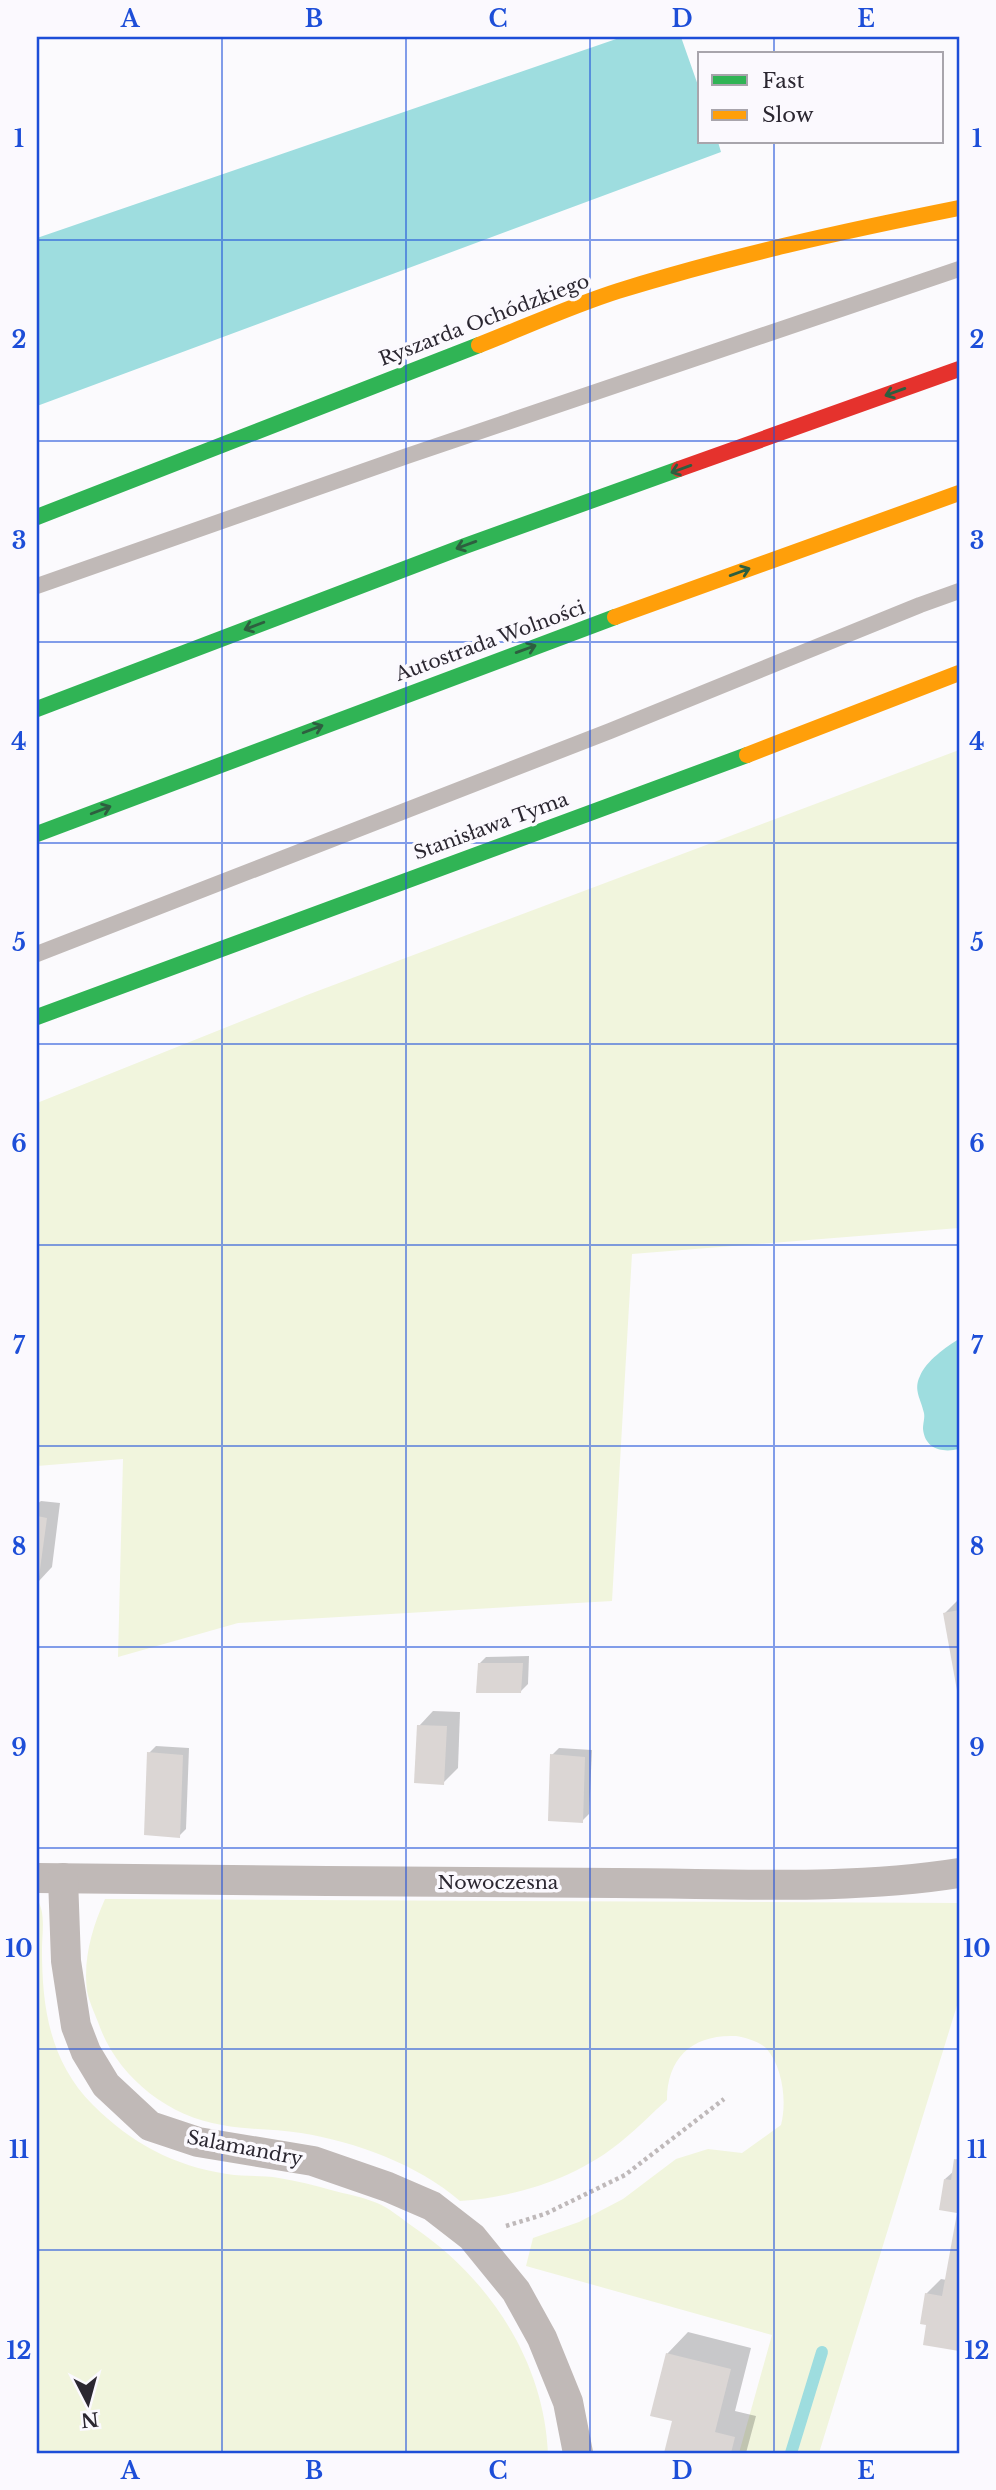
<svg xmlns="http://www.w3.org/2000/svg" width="996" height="2490" font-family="'Libre Baskerville',serif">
<rect width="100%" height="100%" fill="#fbfafd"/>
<g fill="#f1f5dd">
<path d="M959 750V1228L632 1254 612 1601 238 1623 118 1657 123 1459 37 1466V1103L307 995Z"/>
<path d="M37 1899C46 1913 42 1932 42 1950 42 2008 50 2062 93 2105 131 2143 174 2166 227 2174 244 2177 262 2175 279 2178 297 2181 314 2185 331 2190 346 2194 363 2197 377 2203 389 2208 401 2218 412 2226 488 2277 544 2360 548 2453H37Z"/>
<path d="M105 1899 959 1903V1999L819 2453H739L772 2335 526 2266 533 2238 579 2222 623 2199 676 2159 708 2149 742 2153 781 2125C787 2102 783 2067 766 2048 760 2042 744 2037 736 2036 693 2034 667 2057 667 2100 652 2113 638 2128 623 2140 578 2178 517 2197 460 2201 417 2164 356 2142 301 2133 275 2129 248 2130 222 2125 166 2116 116 2075 98 2022 94 2012 89 2001 87 1991 83 1959 92 1928 105 1899Z"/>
</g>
<g fill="#9edddf">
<path d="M622 37H681L700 91V142H718L721 152 37 406V238Z"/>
<path d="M959 1339V1449C942 1453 925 1449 923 1429 923 1423 925 1418 924 1413 921 1399 913 1390 920 1376 926 1361 946 1347 959 1339Z"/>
</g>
<g fill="#0003">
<path d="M41 1501 60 1503 52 1567 38 1582 37 1504Z"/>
<path d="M959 1599V1693L945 1613Z"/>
<path d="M529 1656 528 1684 521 1691 479 1664 486 1657Z"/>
<path d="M433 1711 460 1712 458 1768 443 1783 419 1726Z"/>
<path d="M156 1746 189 1748 186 1829 179 1836 149 1753Z"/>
<path d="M559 1748 592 1750 589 1814 582 1821 552 1755Z"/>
<path d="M959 2157V2350L925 2344 928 2323 926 2294 941 2279 947 2280 959 2211 945 2179 954 2171 956 2160Z"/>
<path d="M688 2332 751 2348 735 2411 756 2416 746 2453H665L674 2420 667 2354Z"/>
</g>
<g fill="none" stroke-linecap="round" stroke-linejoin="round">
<path stroke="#9edddf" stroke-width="12" d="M791 2453 822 2352"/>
</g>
<g fill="#dbd6d4">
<path d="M37 1516 47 1518 38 1584H37Z"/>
<path d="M959 1610V1695L958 1696 943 1613Z"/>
<path d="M478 1663H523L521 1693H476Z"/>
<path d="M417 1725 447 1726 444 1785 414 1783Z"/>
<path d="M147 1752 183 1755 180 1838 144 1835Z"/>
<path d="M550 1754 585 1757 583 1823 548 1821Z"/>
<path d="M954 2159 959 2160V2351L923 2345 926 2325 920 2324 925 2293 942 2296 957 2213 939 2210 944 2179 951 2180Z"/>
<path d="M666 2353 731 2369 715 2432 735 2437 731 2453H664L672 2421 650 2416Z"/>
</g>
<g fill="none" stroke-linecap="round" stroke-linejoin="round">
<path stroke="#bfb9ba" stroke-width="4.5" stroke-dasharray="3.5 3.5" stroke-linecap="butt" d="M506 2226 545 2214 625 2175 724 2099"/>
<g stroke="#c0b9b7" stroke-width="16">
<path d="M37 586 407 456 959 269"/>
<path d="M37 954 610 731 920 605 959 591"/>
</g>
<g stroke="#c0b9b7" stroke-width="30">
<path d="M37 1878C230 1880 422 1882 615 1883 729 1883 846 1891 959 1873"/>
<path d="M63 1878 66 1961 76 2026 86 2052 106 2085 150 2126 198 2142 313 2161 388 2187 432 2206 472 2237 516 2291 542 2338 568 2402 578 2453"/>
</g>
<g stroke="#30b455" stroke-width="16">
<path d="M37 517 479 345"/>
<path d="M37 709 465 546 679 469"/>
<path d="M37 834 615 617"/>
<path d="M37 1017 747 755"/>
</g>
<g stroke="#ff9f0a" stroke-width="16">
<path d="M479 345C525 327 571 306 618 291 730 256 844 231 959 208"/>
<path d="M615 617 959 493"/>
<path d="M747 755 959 673"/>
</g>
<path stroke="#e5322d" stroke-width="16" d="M679 469 959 369"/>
</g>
<defs><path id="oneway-shaft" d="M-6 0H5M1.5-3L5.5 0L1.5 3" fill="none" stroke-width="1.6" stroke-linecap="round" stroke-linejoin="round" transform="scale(1.75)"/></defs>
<g stroke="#2d5f3f">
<use href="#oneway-shaft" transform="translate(895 392) rotate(160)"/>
<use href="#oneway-shaft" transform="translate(681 469) rotate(160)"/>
<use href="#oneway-shaft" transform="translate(466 545) rotate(160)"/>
<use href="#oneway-shaft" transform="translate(740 572) rotate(-20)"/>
<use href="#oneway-shaft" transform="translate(254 626) rotate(159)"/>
<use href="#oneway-shaft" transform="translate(526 649) rotate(-20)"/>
<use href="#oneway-shaft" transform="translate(313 729) rotate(-21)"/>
<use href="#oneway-shaft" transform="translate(101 810) rotate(-21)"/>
</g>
<path fill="none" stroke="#1d4ed8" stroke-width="2" stroke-opacity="0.55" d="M222 37V2453M406 37V2453M590 37V2453M774 37V54M774 142V2453M37 240H959M37 441H959M37 642H959M37 843H959M37 1044H959M37 1245H959M37 1446H959M37 1647H959M37 1848H959M37 2049H959M37 2250H959"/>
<g text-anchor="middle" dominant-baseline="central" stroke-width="7" stroke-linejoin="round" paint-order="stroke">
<g font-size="19" fill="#2b2731" stroke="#fbf9fe">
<text transform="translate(484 320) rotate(-21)">Ryszarda Ochódzkiego</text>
<text transform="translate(490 641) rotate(-20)">Autostrada Wolności</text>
<text transform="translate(491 826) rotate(-20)">Stanisława Tyma</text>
<text x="498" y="1882">Nowoczesna</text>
<text transform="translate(245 2148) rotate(11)">Salamandry</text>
</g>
</g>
<rect width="996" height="2490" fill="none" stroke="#fbf9fe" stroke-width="77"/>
<rect x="698" y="52" width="245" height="91" fill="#fbf9fe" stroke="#a8a5ac" stroke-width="2"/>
<rect x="712" y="75" width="35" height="10" fill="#30b455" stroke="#a8a5ac" stroke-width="2"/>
<text x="762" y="88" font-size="21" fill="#2b2731">Fast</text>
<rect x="712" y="110" width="35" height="10" fill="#ff9f0a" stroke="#a8a5ac" stroke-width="2"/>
<text x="762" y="122" font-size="21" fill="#2b2731">Slow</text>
<g transform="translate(88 2403) rotate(174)" stroke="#fbf9fe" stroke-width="5" paint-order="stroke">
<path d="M0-5L12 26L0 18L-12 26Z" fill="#2b2731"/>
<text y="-10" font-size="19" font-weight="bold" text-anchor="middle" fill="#2b2731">N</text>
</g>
<rect x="38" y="38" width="920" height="2414" fill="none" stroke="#1d4ed8" stroke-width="2.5"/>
<g font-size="23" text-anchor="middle" font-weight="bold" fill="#1d4ed8">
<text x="130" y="27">A</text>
<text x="314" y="27">B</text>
<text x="498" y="27">C</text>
<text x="682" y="27">D</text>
<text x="866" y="27">E</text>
<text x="19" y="147">1</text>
<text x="977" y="147">1</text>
<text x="19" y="348">2</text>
<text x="977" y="348">2</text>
<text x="19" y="549">3</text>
<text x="977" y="549">3</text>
<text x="19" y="750">4</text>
<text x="977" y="750">4</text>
<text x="19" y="951">5</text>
<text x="977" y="951">5</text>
<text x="19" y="1152">6</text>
<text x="977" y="1152">6</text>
<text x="19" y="1354">7</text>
<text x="977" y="1354">7</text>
<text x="19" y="1555">8</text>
<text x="977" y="1555">8</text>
<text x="19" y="1756">9</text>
<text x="977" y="1756">9</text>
<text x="19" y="1957">10</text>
<text x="977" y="1957">10</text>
<text x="19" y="2158">11</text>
<text x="977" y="2158">11</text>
<text x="19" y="2359">12</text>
<text x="977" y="2359">12</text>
<text x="130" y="2479">A</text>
<text x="314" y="2479">B</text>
<text x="498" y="2479">C</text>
<text x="682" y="2479">D</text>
<text x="866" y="2479">E</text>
</g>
</svg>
